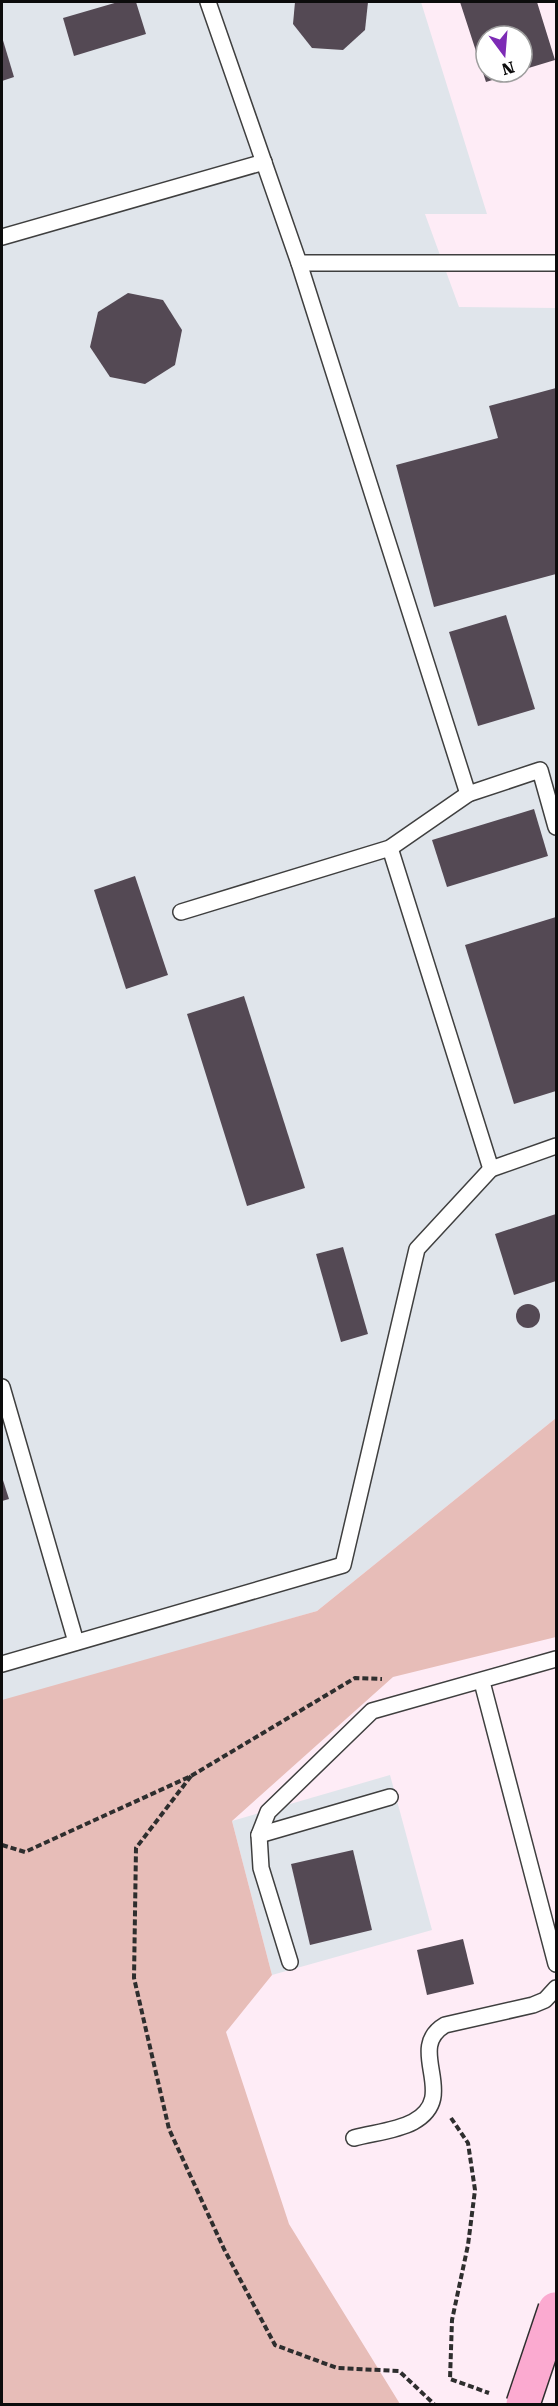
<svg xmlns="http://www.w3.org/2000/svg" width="558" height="2406" font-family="'Roboto Serif',serif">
<rect width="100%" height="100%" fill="#feecf6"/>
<g fill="#e0e5eb">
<path d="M2 2H421L487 214H425L459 307 556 308V1418L317 1611 2 1702Z"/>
<path d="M390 1775 432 1930 272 1975 232 1821Z"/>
</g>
<path fill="#e7bdb8" d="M556 1418V1637L393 1677 232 1821 272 1975 226 2032 289 2224 400 2404H2V1700L317 1611Z"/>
<g fill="#544954">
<path d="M118 2H136L146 34 74 56 63 18Z"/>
<path d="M295 2H368L365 30 343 50 312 48 293 24Z"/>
<path d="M460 2H537L555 60 522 70V36H486V72L515 73 486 82Z"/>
<path d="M2 37 14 77 2 81Z"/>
<path d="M128 293 163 300 182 330 175 365 145 384 110 377 90 347 98 312Z"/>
<path d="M556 388V574L434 607 396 465 498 438 489 406Z"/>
<path d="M506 615 535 709 478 726 449 632Z"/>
<path d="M534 809 548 856 447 887 432 840Z"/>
<path d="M135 876 168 975 126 989 94 890Z"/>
<path d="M556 917V1091L514 1104 465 945Z"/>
<path d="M244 996 305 1188 247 1206 187 1014Z"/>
<path d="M556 1214V1281L514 1295 495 1234Z"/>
<path d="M343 1247 368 1334 341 1342 316 1254Z"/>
<circle cx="528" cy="1316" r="12"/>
<path d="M2 1477 9 1499 2 1501Z"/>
<path d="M353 1850 372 1930 310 1945 291 1864Z"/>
<path d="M463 1939 474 1984 427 1995 417 1950Z"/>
</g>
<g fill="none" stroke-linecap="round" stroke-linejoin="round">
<defs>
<g id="service">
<path d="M208 2 299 263 468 794"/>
<path d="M2 237 264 162"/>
<path d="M299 263H556"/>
<path d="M390 848 491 1169"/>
<path d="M181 912 390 848 468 794 540 770 556 827"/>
<path d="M2 1387 76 1642"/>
<path d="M2 1664 343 1565 417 1249 491 1169 556 1146"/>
<path d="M482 1682 556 1964"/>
<path d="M259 1835 390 1797"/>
<path d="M290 1962 261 1868 259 1835 268 1812 372 1711 556 1659"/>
<path d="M354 2138C372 2133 396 2131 413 2122 461 2096 404 2049 445 2025L533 2005 545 2000 556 1988"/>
</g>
</defs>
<use href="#service" stroke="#3f3f3f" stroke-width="18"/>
<g stroke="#2e2e2e" stroke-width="4" stroke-dasharray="6 3" stroke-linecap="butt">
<path d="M191 1776 136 1848 134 1978 169 2129 224 2249 275 2345 337 2368 399 2371 434 2404"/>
<path d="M2 1845 25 1852 191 1776 355 1678 382 1679"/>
<path d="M451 2118 468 2143 475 2190 468 2245 452 2320 450 2379 489 2393"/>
</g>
<use href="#service" stroke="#fff" stroke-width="15"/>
<defs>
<path id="secondary-bridge" d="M523 2404 555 2309"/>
</defs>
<use href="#secondary-bridge" stroke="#2e2e2e" stroke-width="36" stroke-linecap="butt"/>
<use href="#secondary-bridge" stroke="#fbaad0" stroke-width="33"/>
</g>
<rect width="558" height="2406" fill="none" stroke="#0c0c0c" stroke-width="6"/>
<g transform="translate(504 54) rotate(164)"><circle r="28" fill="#ffffff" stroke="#9e9e9e" stroke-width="1.5"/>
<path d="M0-4.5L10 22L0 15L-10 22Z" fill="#7d2bb5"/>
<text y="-9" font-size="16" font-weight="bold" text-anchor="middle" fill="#0c0c0c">N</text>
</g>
</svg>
